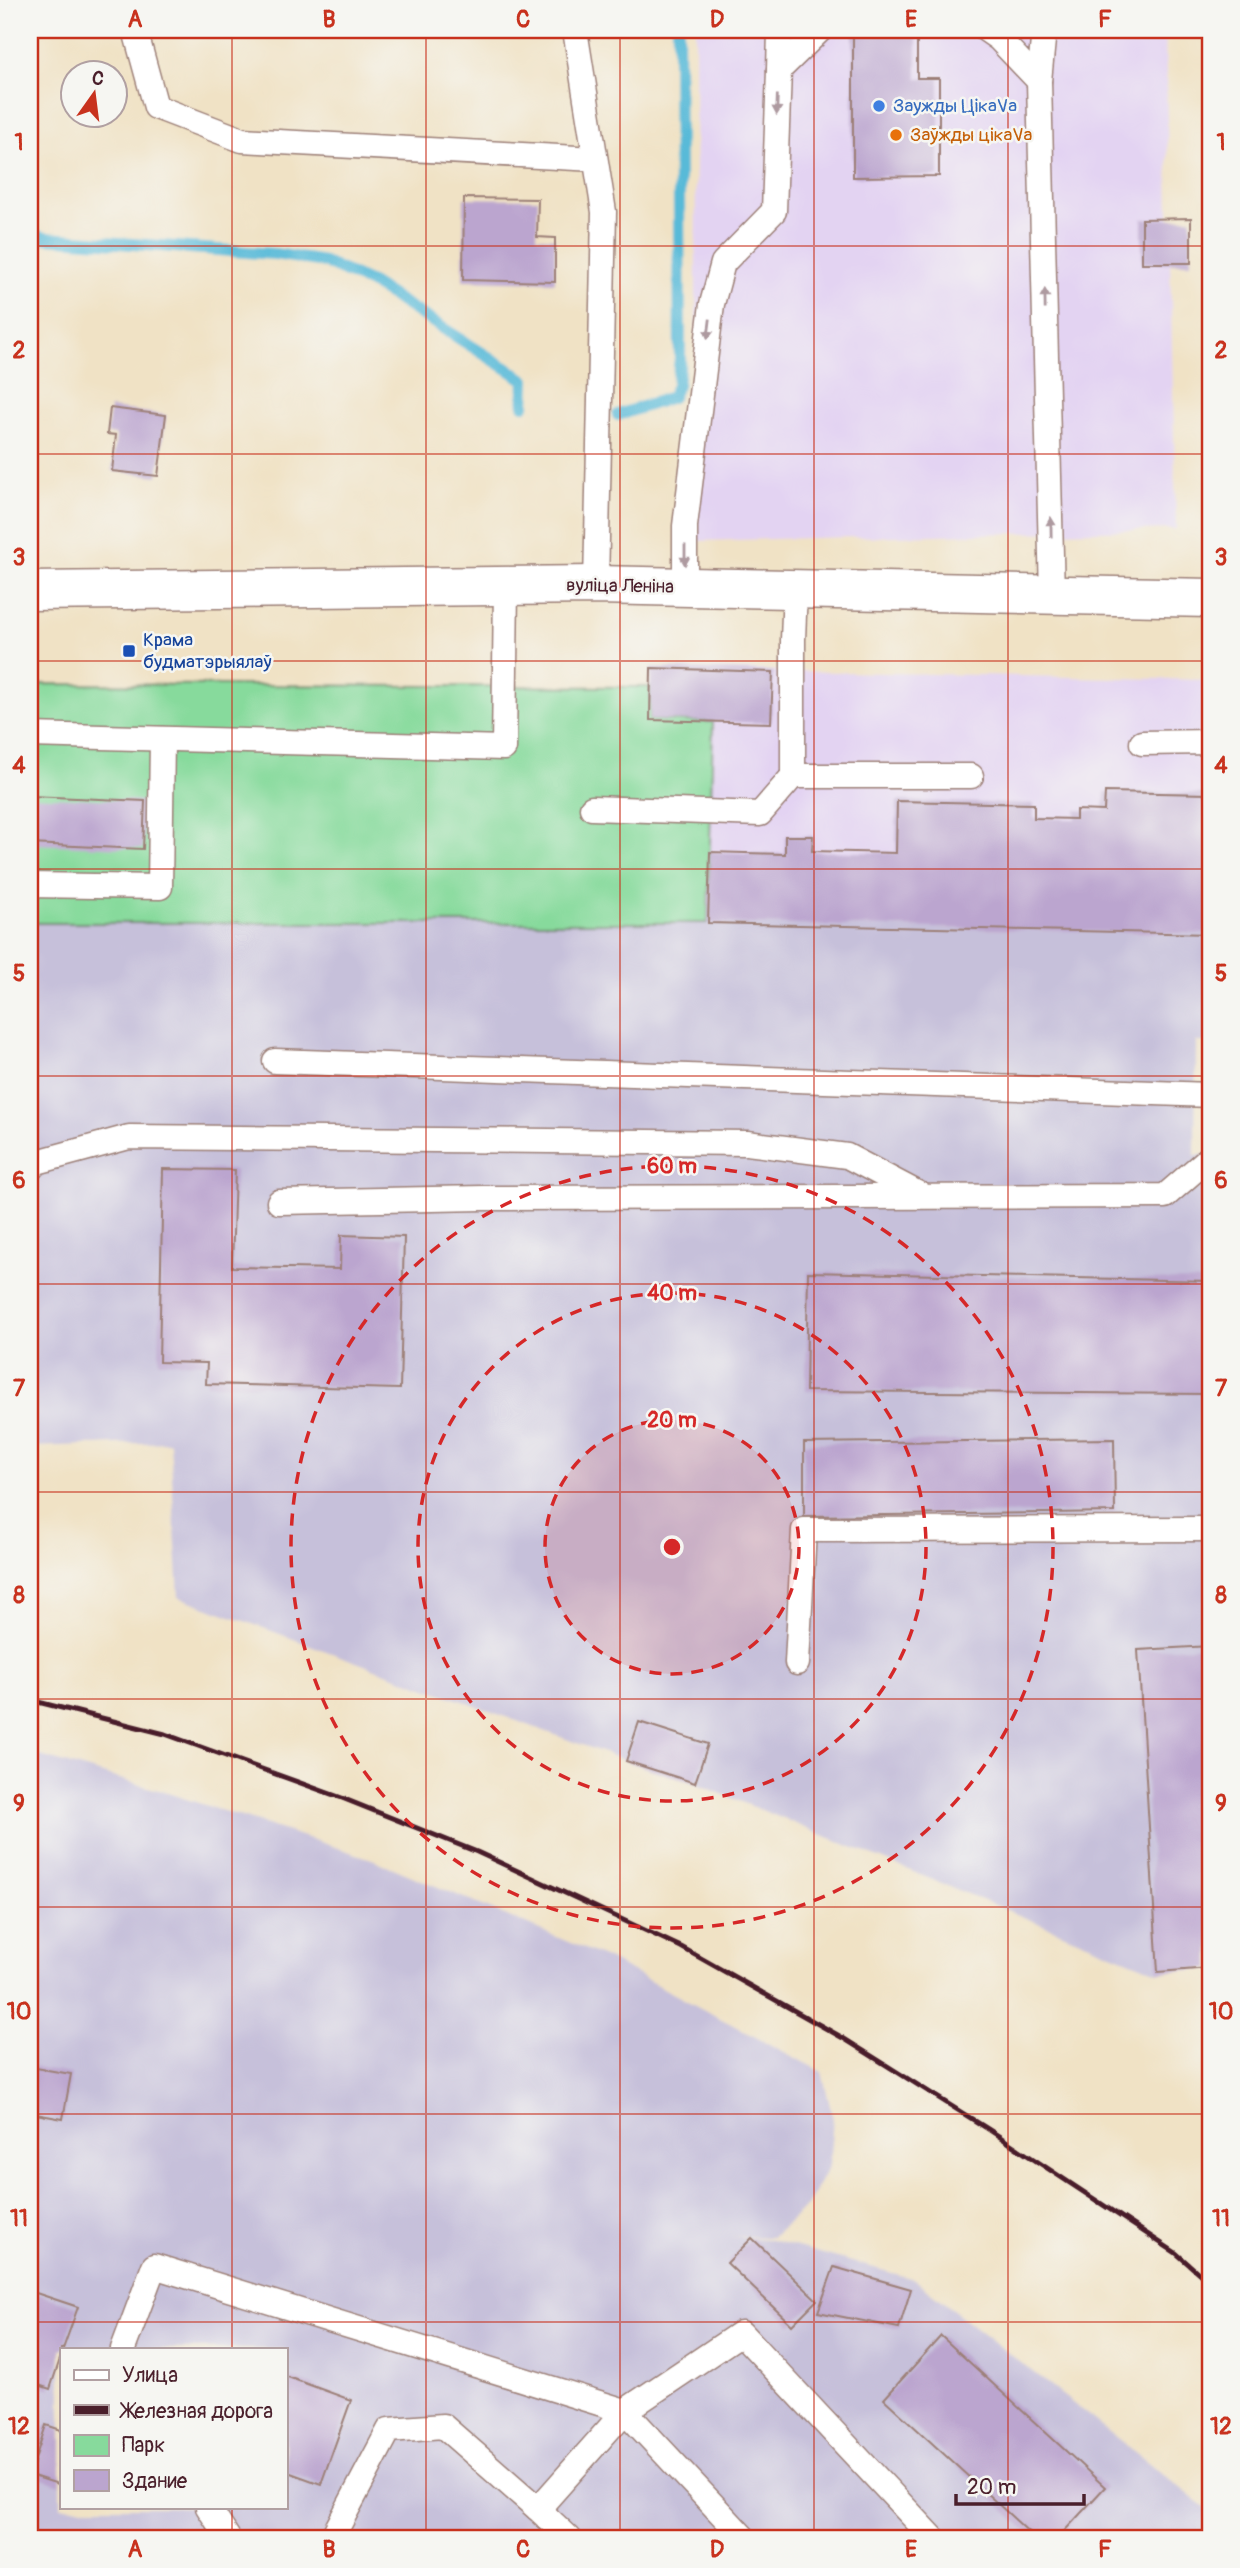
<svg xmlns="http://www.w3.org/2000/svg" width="1240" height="2568" font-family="Pangolin,sans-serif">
<rect width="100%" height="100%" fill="#f6f6f2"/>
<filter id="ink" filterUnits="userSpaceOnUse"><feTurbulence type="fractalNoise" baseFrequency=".0143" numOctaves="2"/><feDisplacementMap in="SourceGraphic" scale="14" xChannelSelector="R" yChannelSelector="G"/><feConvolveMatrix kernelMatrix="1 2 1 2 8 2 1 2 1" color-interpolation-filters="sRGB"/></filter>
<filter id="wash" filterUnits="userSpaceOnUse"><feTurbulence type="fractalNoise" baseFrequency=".00686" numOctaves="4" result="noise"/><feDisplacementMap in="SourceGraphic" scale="28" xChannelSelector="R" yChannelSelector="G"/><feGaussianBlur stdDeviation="1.57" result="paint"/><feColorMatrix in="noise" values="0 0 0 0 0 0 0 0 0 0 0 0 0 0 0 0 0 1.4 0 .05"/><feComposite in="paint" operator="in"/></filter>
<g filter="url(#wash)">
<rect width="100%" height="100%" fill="#f0e2c5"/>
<g fill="#e3d3f2">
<path d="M695 30H1165L1176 529 697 541Z"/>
<path d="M651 668 1210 680V934L708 923H30V684L650 687Z"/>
</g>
<g fill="#c6c0da" fill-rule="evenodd">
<path d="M254 922 708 923 1210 934V1042H1196L1195 1155H1210V1968L1158 1972 695 1783 626 1761 179 1597 170 1442 30 1447V923Z"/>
<path d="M30 1753 158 1790 372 1859 606 1958 822 2072 833 2119 829 2165 807 2206 772 2237 728 2236 768 2239 914 2279 1210 2511V2538H49L30 2521ZM61 2349H285V2507H61Z"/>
</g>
<path fill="#87da9c" stroke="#687c64" stroke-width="2" d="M30 684 651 687 650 720 713 722 708 923H30Z"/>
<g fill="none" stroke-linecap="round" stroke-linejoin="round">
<g stroke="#59bad8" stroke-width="12">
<path d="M30 234 46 238 275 254 324 262 373 284 525 380 524 405"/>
<path d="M618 415 672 397 677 385 680 359 678 30"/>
</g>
</g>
<g id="blocks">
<g fill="#bba5cf">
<path d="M853 30H917V78H939V176L853 177Z"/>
<path d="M464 198 538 199 537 237 555 238V282L463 280Z"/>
<path d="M1191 218V263H1142V219Z"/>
<path d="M110 408 166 415 158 476 112 471 116 435 107 434Z"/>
<path d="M651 668 773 672 771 723 650 720Z"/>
<path d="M1105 792 1210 794V934L708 923 710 852 785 854V836H813L812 851 896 853 897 801 1034 804V818L1076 819V810L1104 811Z"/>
<path d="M30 796 145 801 143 849 30 844Z"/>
<path d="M163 1169 235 1170 232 1267 340 1269 341 1235 404 1237 400 1389 206 1384 207 1363 159 1362Z"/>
<path d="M808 1272 1210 1281V1394L806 1391Z"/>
<path d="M1114 1439 1115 1512 804 1516V1443Z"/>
<path d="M1210 1646V1968L1158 1972 1138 1650Z"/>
<path d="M639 1722 708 1744 695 1783 626 1761Z"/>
<path d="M30 2067 71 2074 63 2119 30 2113Z"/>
<path d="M752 2238 817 2300 792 2325 727 2263Z"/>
<path d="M834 2267 911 2289 899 2328 818 2312Z"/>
<path d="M30 2291 78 2307 63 2349H61V2356L50 2389 30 2382Z"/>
<path d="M941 2336 1105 2487 1058 2538H1035L884 2399Z"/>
<path d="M285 2376 351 2400 321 2484 285 2471Z"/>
<path d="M46 2425 61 2430V2485L30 2475Z"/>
</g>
</g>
</g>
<g filter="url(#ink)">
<use href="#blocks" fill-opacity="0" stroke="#9d8078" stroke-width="2"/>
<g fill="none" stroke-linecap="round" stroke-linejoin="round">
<defs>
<g id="service">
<path d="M135 30 156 107 242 140 595 159"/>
<path d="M575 30 604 212 596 585"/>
<path d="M986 30 999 39 1039 81"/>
<path d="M1044 30 1039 81 1052 595"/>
<path d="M779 70 780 30"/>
<path d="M685 586V526L712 304 723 263 774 211 779 70 820 30"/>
<path d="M795 588 793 640V776H971"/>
<path d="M30 735 504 748 506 586"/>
<path d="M1142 743 1210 742"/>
<path d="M592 808 760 814 793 776"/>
<path d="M30 885 160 887 162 739"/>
<path d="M275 1061 1210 1095"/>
<path d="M30 1169 37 1162 129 1137 747 1143 847 1156 921 1195"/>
<path d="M279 1202 483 1198 1165 1196 1210 1157"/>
<path d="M797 1663 804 1530 1210 1529"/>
<path d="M123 2349 154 2266 625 2411 741 2333 933 2538"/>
<path d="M208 2507 228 2538"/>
<path d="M332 2538 389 2430 443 2426 538 2509"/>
<path d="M569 2538 538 2509 625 2411 744 2538"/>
</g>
<path id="secondary" d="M30 591 596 585 1210 598"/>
</defs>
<use href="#service" stroke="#9d8078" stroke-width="27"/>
<use href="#secondary" stroke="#9d8078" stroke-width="41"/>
<use href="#service" stroke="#fff" stroke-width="24"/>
<use href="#secondary" stroke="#fff" stroke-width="38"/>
<path stroke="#4a1f2b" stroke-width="5" d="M30 1700 165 1734 342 1798 477 1852 681 1947 843 2038 988 2129 1176 2253 1210 2283"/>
</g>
<defs><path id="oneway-solid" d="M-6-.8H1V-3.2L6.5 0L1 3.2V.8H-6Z" transform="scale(1.75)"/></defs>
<g fill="#ae9aa0">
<use href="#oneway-solid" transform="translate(777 105) rotate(92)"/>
<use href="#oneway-solid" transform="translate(1045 299) rotate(-91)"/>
<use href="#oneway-solid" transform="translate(709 329) rotate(97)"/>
<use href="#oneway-solid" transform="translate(1051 527) rotate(-91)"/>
<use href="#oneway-solid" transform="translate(685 555) rotate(90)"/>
</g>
</g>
<path fill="none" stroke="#c8321e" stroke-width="2" stroke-opacity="0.55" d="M232 30V2349M426 30V2538M620 30V2538M814 30V2538M1008 30V2538M30 246H1210M30 454H1210M30 661H1210M30 869H1210M30 1076H1210M30 1284H1210M30 1492H1210M30 1699H1210M30 1907H1210M30 2114H1210M30 2322H1210M232 2507V2538"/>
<circle cx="672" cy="1547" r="127" fill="#d62828" fill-opacity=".12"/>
<g fill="none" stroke="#d62828" stroke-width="3.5" stroke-dasharray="12 9">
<circle cx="672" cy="1547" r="127"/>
<circle cx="672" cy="1547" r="254"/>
<circle cx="672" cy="1547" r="381"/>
</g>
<circle fill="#3f7fe0" stroke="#f6f6f2" stroke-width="2.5" cx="879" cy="106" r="7"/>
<circle fill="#e8710a" stroke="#f6f6f2" stroke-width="2.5" cx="896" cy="135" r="7"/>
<rect fill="#1a4fb4" stroke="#f6f6f2" stroke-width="2.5" x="122" y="644" width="14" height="14" rx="3.5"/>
<g text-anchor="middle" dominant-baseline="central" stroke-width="5" stroke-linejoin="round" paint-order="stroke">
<g font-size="19" fill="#366cbe" stroke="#f6f6f2" text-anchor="start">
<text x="893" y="106">Заужды ЦікаVа</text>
</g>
<g font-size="19" fill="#c56008" stroke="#f6f6f2" text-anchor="start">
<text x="910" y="135">Заўжды цікаVа</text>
</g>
<g font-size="19" fill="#4a1f2b" stroke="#f6f6f2">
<text transform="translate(620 586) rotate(1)">вуліца Леніна</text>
</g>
<g font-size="19" fill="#164399" stroke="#f6f6f2" text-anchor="start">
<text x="143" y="640">Крама<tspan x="143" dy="22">будматэрыялаў</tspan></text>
</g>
</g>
<circle cx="672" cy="1547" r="10" fill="#d62828" stroke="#f6f6f2" stroke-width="3.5"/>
<g font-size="21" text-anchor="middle" font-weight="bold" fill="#d62828" stroke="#f6f6f2" stroke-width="5" stroke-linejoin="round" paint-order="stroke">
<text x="672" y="1173">60 m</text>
<text x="672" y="1300">40 m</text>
<text x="672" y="1427">20 m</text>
</g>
<rect width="1240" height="2568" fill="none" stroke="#f6f6f2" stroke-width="77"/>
<rect x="60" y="2348" width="228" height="161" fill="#f6f6f2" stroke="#b1a0a2" stroke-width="2"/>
<rect x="74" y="2370" width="35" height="10" fill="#ffffff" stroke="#b1a0a2" stroke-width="2"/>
<text x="122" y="2382" font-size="21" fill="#4a1f2b">Улица</text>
<rect x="74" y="2405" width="35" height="10" fill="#4a1f2b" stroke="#b1a0a2" stroke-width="2"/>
<text x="122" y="2418" font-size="21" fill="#4a1f2b">Железная дорога</text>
<rect x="74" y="2435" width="35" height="21" fill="#87da9c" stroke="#b1a0a2" stroke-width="2"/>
<text x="122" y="2452" font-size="21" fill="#4a1f2b">Парк</text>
<rect x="74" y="2470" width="35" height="21" fill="#bba5cf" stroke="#b1a0a2" stroke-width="2"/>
<text x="122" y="2488" font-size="21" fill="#4a1f2b">Здание</text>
<g transform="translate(94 94) rotate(14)"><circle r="33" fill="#f6f6f2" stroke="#b1a0a2" stroke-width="2"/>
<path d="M0-5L12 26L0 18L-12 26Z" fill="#c8321e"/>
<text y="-10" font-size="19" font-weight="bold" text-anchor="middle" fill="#4a1f2b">С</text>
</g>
<path d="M956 2494v10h128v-10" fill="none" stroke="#4a1f2b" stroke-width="3.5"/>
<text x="967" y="2494" font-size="21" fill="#4a1f2b" stroke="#f6f6f2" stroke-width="5" paint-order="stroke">20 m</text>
<rect x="38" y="38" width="1164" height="2492" fill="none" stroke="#c8321e" stroke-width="2.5"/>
<g font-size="23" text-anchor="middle" font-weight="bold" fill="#c8321e">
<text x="135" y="27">A</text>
<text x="329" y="27">B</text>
<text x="523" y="27">C</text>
<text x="717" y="27">D</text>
<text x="911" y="27">E</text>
<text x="1105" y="27">F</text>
<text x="19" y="150">1</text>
<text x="1221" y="150">1</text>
<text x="19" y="358">2</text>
<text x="1221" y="358">2</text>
<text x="19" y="565">3</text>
<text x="1221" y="565">3</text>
<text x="19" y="773">4</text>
<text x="1221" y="773">4</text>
<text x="19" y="981">5</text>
<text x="1221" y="981">5</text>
<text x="19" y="1188">6</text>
<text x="1221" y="1188">6</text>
<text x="19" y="1396">7</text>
<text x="1221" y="1396">7</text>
<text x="19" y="1603">8</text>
<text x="1221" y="1603">8</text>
<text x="19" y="1811">9</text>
<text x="1221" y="1811">9</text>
<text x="19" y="2019">10</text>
<text x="1221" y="2019">10</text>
<text x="19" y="2226">11</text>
<text x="1221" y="2226">11</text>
<text x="19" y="2434">12</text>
<text x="1221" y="2434">12</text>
<text x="135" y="2557">A</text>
<text x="329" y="2557">B</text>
<text x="523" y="2557">C</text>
<text x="717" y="2557">D</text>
<text x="911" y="2557">E</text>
<text x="1105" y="2557">F</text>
</g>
</svg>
